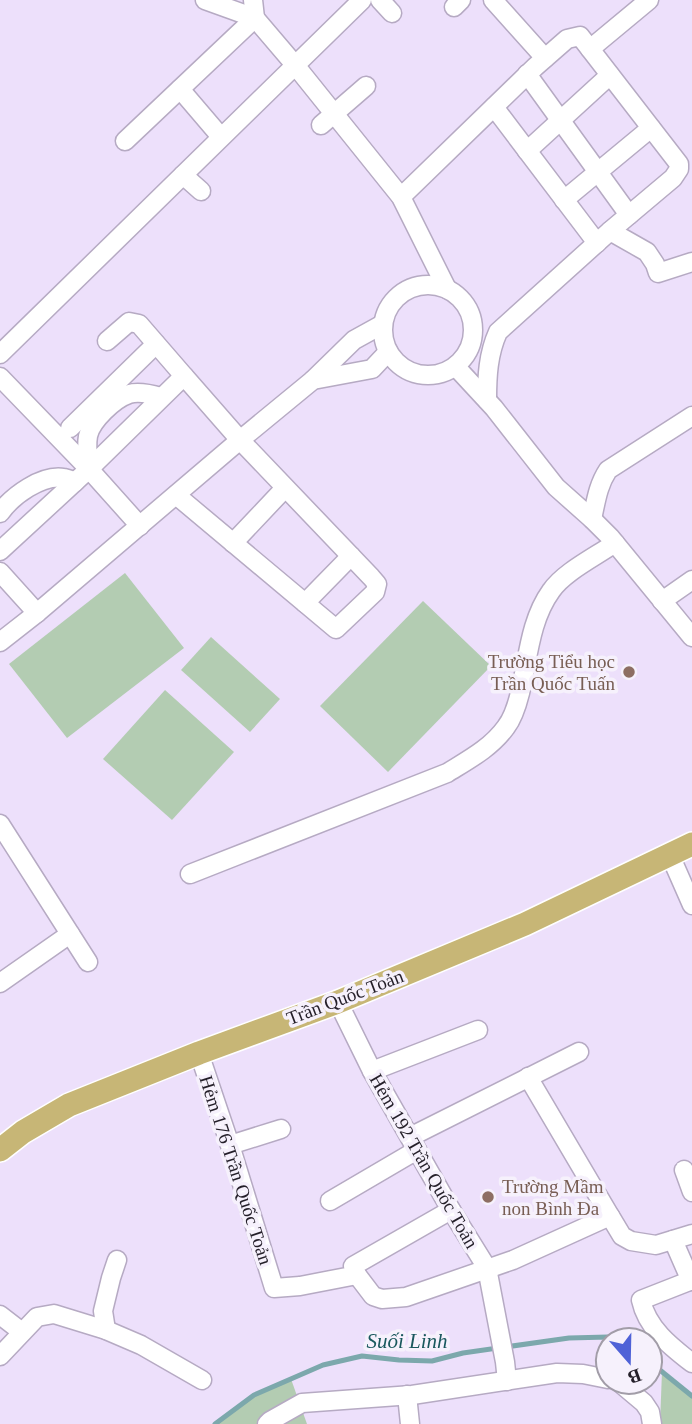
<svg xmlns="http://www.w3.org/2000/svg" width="692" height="1424" font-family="'Times New Roman',serif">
<rect width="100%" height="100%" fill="#ede0fb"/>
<g fill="#b3ccb2">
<path d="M125 573 184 648 67 738 9 664Z"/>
<path d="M423 601 491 666 388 772 320 706Z"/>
<path d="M211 637 280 699 250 732 181 670Z"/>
<path d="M165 690 234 752 172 820 103 759Z"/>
<path d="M662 1371 692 1395V1424H660Z"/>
<path d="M291 1379 307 1424H215L254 1395Z"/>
</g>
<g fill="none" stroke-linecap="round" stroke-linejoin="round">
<g stroke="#7ca8ac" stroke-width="5">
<path d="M650 1362 692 1396"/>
<path d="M215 1424 254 1395 323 1365 362 1356 399 1360 432 1361 463 1353 569 1338 608 1337 614 1340"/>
</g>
<defs>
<g id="minor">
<path d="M205 0 255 18 295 65 401 197 447 289"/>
<path d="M380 0 392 13"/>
<path d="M493 0 545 58"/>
<path d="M454 7 461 0"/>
<path d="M590 49 649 0"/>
<path d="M527 74 629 215"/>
<path d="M180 89 221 137"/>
<path d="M494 107 597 243"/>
<path d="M321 125 366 86"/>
<path d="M125 141 255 18 253 0"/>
<path d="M527 151 610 75"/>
<path d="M183 175 201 191"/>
<path d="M401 197 535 67 567 39 580 36 679 164V169L673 178 610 231"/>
<path d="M564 200 651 128"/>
<circle cx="428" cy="330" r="45"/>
<path d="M107 341 129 322 139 324 184 376"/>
<path d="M0 354 362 0"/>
<path d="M456 367 494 408 556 487 592 519 610 537 692 637"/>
<path d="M0 377 89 469 140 526"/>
<path d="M313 380 354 340 383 324"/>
<path d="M487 400C487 377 488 354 498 332L610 231 647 252 655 264 658 273 692 262"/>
<path d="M70 428 156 344"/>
<path d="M89 469C88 458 86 447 88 436 91 421 114 399 129 394 139 391 151 394 161 397"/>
<path d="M0 513C12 496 42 474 64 478 68 479 72 480 75 482"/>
<path d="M592 519C596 501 598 485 608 470L692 416"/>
<path d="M233 543 285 488"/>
<path d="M0 551 89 469 184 376 240 440 371 577 377 584 375 592 336 629 176 495"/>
<path d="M0 572 37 613"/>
<path d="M662 601 692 580"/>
<path d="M305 603 351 556"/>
<path d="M0 642 37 613 240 440 313 380 372 369 388 352"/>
<path d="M0 824 88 962"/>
<path d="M670 855 692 905"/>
<path d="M190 874 447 773C468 760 491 748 506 727 513 718 517 705 520 693 528 659 530 620 551 591 564 572 595 557 615 543"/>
<path d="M0 983 70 934"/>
<path d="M338 1002 372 1071 451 1210 487 1268 505 1362 507 1381"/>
<path d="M199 1053 230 1145 274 1288 300 1286 357 1275 353 1266 451 1210"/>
<path d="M372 1071 478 1030"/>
<path d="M410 1137 579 1052"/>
<path d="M230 1145 281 1129"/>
<path d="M684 1170 692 1192"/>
<path d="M330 1201 417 1150"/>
<path d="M610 1216 622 1236 631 1241 656 1245 692 1234"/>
<path d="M673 1240 691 1281"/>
<path d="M357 1275 373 1296 382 1299 406 1297 513 1260 610 1216 528 1077"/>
<path d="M692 1280 641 1300C647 1328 670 1346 692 1363"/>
<path d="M0 1315 22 1332"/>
<path d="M106 1330 103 1311 111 1278 117 1260"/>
<path d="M0 1356 37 1317 54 1314 106 1330 141 1345 202 1380"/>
<path d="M619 1382 644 1403 650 1412 652 1424"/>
<path d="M407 1395 410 1424"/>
<path d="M267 1424 270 1421 302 1403 412 1395 557 1373 583 1374 608 1379"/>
</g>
<path id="major" d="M0 1150 23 1132 69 1105 199 1053 338 1002 525 924 692 844"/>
</defs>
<use href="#minor" stroke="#b6aac3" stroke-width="21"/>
<use href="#major" stroke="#fff" stroke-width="26"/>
<use href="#minor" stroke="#fff" stroke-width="18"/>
<use href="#major" stroke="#c7b676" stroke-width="23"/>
</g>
<g fill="#8d6e63" stroke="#f6f1fc" stroke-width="2.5">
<circle cx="629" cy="672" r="7"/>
<circle cx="488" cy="1197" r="7"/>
</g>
<g text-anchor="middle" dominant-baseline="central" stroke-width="7" stroke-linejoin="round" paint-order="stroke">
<g font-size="19" fill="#785e54" stroke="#f6f1fc" text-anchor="end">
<text x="615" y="661">Trường Tiểu học<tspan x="615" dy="22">Trần Quốc Tuấn</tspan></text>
<text x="502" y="1186" text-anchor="start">Trường Mầm<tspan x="502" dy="22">non Bình Đa</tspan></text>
</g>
<g font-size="19" fill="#241f29" stroke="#f6f1fc">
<text transform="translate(345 997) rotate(-21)">Trần Quốc Toản</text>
<text transform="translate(424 1161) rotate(60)">Hẻm 192 Trần Quốc Toản</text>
<text transform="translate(236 1170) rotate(72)">Hẻm 176 Trần Quốc Toản</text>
</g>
<g font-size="21" font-style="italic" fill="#19585d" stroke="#f6f1fc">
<text x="407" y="1341">Suối Linh</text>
</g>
</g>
<g transform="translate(629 1361) rotate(160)"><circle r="33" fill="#f6f1fc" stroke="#a29da8" stroke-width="2"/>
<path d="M0-5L12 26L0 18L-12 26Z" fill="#4f62d7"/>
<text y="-10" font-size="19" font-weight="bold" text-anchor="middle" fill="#241f29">B</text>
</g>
</svg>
